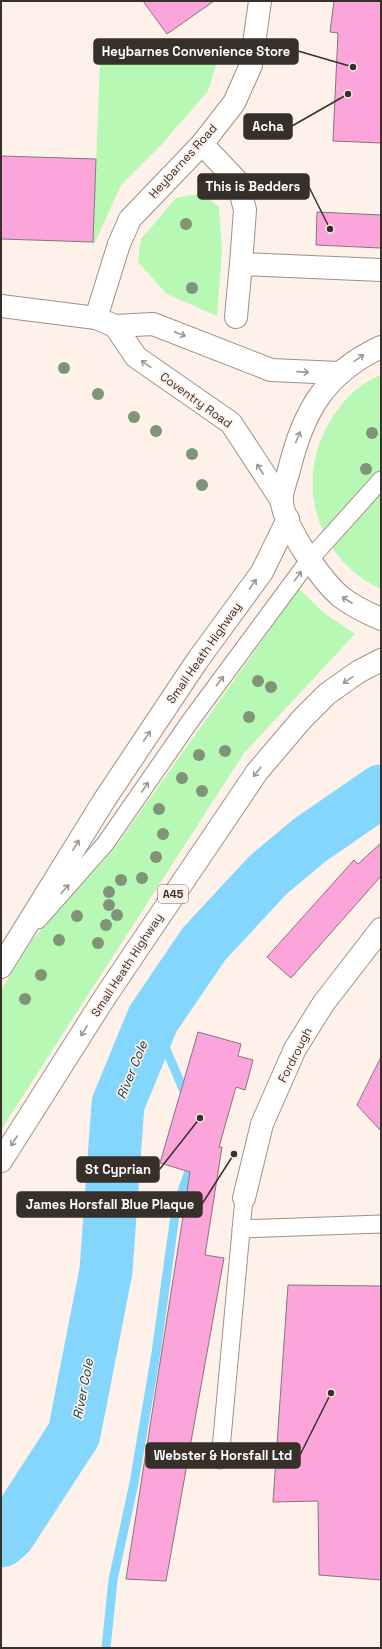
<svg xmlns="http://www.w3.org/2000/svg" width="382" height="1649" font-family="'Space Grotesk',sans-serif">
<rect width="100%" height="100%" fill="#fdf1e9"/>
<g fill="#b7f8b4">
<path d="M181 57 217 62 208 91 161 145 121 185 93 247 100 60Z"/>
<path d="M202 193 219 207 222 250 217 316 167 294 138 262 141 239 176 198Z"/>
<path d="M381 375V589C317 559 294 484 329 423 341 402 358 384 381 375Z"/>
<path d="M299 589 324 613 355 634 244 753 1 1130V990L32 940 114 849Z"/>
</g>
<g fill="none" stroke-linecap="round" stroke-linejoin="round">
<g stroke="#84d6fd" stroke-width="9">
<path d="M153 1019 187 1098"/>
<path d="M106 1648 113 1580 134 1483 156 1353 176 1208 193 1160"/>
</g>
<path stroke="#84d6fd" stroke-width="53" d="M1 1541 9 1534 74 1434 106 1271 118 1104 153 1019 204 944 268 875 310 840 381 791"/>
</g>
<g fill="#fba5db" stroke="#87747f">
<path d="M143 1H214L167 34Z"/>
<path d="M334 1H381V143L333 141 338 33 330 32Z"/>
<path d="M1 156 96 159 93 242 1 239Z"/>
<path d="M317 212 381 215V248L316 245Z"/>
<path d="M381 843V876L291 978 267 957 354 860 358 864Z"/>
<path d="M198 1032 241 1044 238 1056 253 1060 245 1090 236 1087 219 1147H222L205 1255 224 1258 166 1581 126 1579 190 1172 160 1163Z"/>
<path d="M381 1057V1131L357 1105Z"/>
<path d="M288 1285 381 1286V1580L319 1575 318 1501 273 1502Z"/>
</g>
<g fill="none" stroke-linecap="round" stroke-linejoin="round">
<defs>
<g id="lane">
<path d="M38 920 105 844 191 720 310 559 381 480"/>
<path d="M241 1229 381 1224"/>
<path d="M220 1460 244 1198"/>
</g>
<g id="street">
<path d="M202 144 238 182 245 210 241 264 381 270"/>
<path d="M236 317 241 264"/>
<path d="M244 1198 262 1124 295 1049 323 1004 381 929"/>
</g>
<g id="secondary">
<path d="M1 306 96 318 115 326 153 324 271 370 339 373"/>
<path d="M96 318 119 244 130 219 202 144 234 103 251 65 260 1"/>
<path d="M115 326 136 357 231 423 282 501"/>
</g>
<g id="highway">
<path d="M381 347C325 373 303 412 289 470 287 479 280 494 282 503 286 529 321 580 341 597 353 606 367 613 381 619"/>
<path d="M1 967 103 802 197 661 262 572 288 519"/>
<path d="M1 1161 105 997 257 772 302 719 327 694 358 672 381 660"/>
</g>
</defs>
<use href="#lane" stroke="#a29184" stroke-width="19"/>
<use href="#street" stroke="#a29184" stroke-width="24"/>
<use href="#secondary" stroke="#a29184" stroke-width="24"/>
<use href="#highway" stroke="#a29184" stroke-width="24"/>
<use href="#lane" stroke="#fff" stroke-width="17"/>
<use href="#street" stroke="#fff" stroke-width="22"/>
<use href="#secondary" stroke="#fff" stroke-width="22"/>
<use href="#highway" stroke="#fff" stroke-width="22"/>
</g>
<g fill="#809477">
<circle cx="186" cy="224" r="6"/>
<circle cx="192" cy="288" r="6"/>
<circle cx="64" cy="368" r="6"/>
<circle cx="98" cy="394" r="6"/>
<circle cx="134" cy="417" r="6"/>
<circle cx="156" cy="431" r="6"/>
<circle cx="372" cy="433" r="6"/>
<circle cx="192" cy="454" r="6"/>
<circle cx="366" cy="469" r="6"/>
<circle cx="202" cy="485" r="6"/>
<circle cx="258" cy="681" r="6"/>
<circle cx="271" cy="687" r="6"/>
<circle cx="249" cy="717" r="6"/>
<circle cx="225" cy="751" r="6"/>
<circle cx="199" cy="755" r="6"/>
<circle cx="182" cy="778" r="6"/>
<circle cx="202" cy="791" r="6"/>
<circle cx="159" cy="809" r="6"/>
<circle cx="163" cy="834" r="6"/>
<circle cx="156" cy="857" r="6"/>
<circle cx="142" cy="878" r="6"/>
<circle cx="121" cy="880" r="6"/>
<circle cx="109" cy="892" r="6"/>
<circle cx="109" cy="905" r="6"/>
<circle cx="117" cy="915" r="6"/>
<circle cx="77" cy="916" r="6"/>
<circle cx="106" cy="925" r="6"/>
<circle cx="59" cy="940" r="6"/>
<circle cx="98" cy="943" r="6"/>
<circle cx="41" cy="975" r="6"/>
<circle cx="25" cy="999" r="6"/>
</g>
<defs><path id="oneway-shaft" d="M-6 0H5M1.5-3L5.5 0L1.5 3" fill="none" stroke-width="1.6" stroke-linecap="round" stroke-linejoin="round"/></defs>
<g stroke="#9b9894">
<use href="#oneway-shaft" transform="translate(180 334) rotate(21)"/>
<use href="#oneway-shaft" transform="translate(359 358) rotate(-35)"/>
<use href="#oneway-shaft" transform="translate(146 364) rotate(-145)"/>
<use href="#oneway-shaft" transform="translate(303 372) rotate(4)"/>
<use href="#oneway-shaft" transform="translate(298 437) rotate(-67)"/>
<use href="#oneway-shaft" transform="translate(260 469) rotate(-123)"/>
<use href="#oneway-shaft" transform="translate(298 576) rotate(-54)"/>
<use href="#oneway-shaft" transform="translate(253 584) rotate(-54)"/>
<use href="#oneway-shaft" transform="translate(347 600) rotate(-147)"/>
<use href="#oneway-shaft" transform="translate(348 680) rotate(145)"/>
<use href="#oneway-shaft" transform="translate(220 681) rotate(-53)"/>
<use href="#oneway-shaft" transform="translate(147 736) rotate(-56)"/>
<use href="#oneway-shaft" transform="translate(257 772) rotate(128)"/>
<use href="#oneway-shaft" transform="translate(145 787) rotate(-56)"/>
<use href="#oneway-shaft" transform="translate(76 845) rotate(-58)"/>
<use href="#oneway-shaft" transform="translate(65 889) rotate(-48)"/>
<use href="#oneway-shaft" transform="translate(84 1031) rotate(122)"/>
<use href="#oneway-shaft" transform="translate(14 1141) rotate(123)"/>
</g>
<g text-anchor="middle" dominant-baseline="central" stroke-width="3.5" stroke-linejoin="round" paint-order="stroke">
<rect fill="#fdf1e9" stroke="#726a63" stroke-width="1" x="158" y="885" width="30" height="18" rx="3"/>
<g font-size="11" font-weight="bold" fill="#37302a">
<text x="173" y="894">A45</text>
</g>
<g font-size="12" fill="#37302a" stroke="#fdf1e9">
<text transform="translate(183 161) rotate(-48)">Heybarnes Road</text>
<text transform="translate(196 400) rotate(36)">Coventry Road</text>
<text transform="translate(204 653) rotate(-55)">Small Heath Highway</text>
<text transform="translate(127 965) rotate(-57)">Small Heath Highway</text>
<text transform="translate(295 1055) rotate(-63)">Fordrough</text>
</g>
<g font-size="13" font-style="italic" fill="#07394d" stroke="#fdf1e9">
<text transform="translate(132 1070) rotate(-68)">River Cole</text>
<text transform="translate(83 1389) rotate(-79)">River Cole</text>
</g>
</g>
<path fill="none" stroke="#37302a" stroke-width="1.5" d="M353 67L298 51M348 94L292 126M330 229L309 187M200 1118L159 1170M234 1154L202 1204M331 1393L300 1455"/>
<g fill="#37302a" stroke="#fdf1e9" stroke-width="1.5">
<circle cx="353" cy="67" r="4"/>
<circle cx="348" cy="94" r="4"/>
<circle cx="330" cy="229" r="4"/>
<circle cx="200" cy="1118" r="4"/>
<circle cx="234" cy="1154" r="4"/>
<circle cx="331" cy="1393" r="4"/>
</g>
<g fill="#37302a" stroke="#37302a" stroke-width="1.5">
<rect x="94" y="39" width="204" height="25" rx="4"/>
<rect x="244" y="114" width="48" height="25" rx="4"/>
<rect x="198" y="174" width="111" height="25" rx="4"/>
<rect x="77" y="1157" width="82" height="25" rx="4"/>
<rect x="17" y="1192" width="185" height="25" rx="4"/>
<rect x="146" y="1443" width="154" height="25" rx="4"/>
</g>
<g font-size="13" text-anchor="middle" font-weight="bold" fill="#fff">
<text x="196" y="56">Heybarnes Convenience Store</text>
<text x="268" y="131">Acha</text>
<text x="253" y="191">This is Bedders</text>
<text x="118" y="1174">St Cyprian</text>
<text x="110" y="1209">James Horsfall Blue Plaque</text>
<text x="223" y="1460">Webster &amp; Horsfall Ltd</text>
</g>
<rect width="382" height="1649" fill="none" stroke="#37302a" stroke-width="4"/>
</svg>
